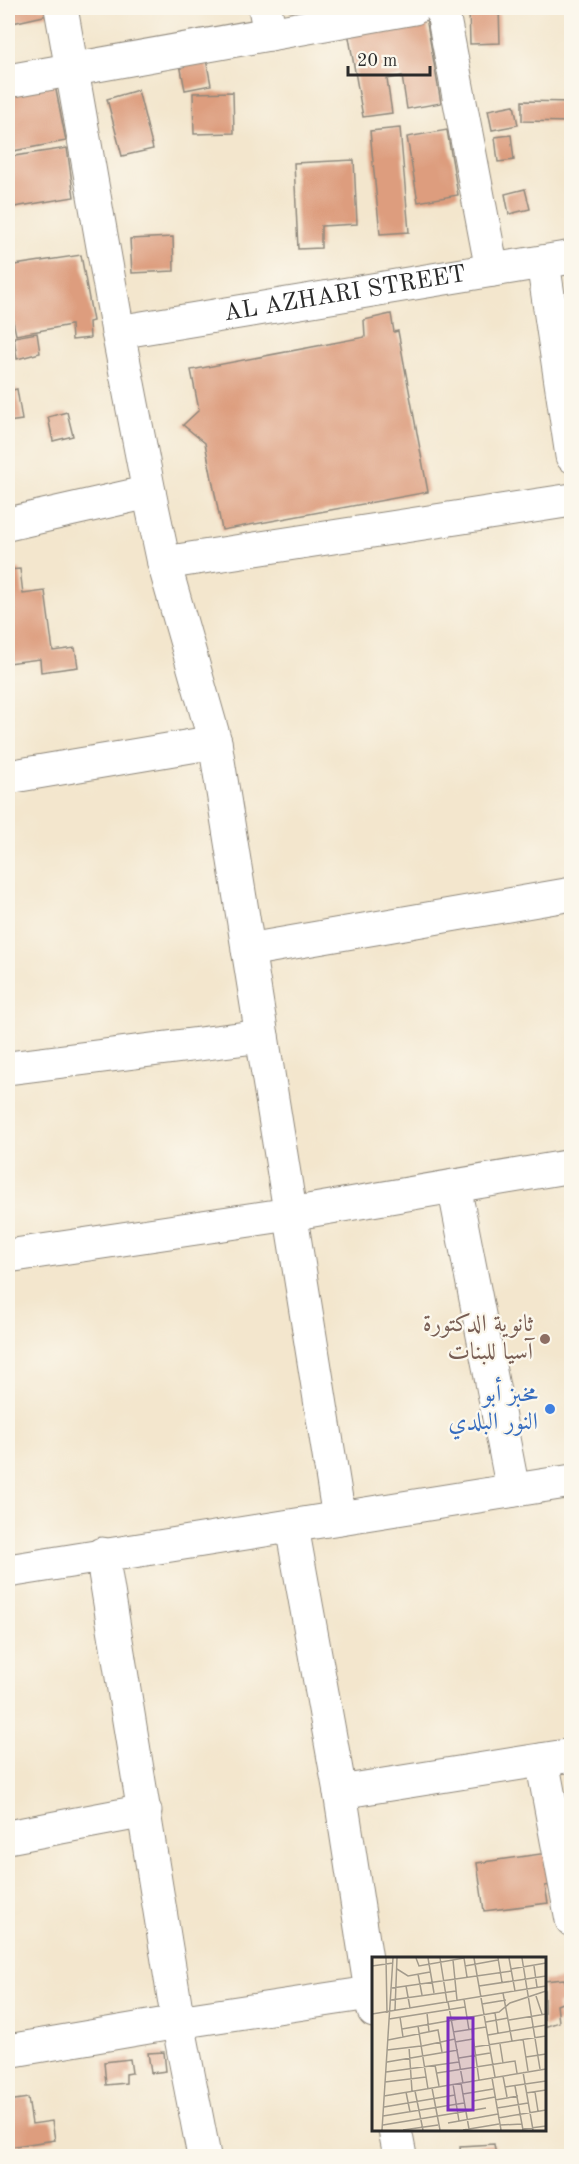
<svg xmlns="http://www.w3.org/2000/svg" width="579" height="2164" font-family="'Old Standard TT',Amiri,serif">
<rect width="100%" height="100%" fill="#fbf7ec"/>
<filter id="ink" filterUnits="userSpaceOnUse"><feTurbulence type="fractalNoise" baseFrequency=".0167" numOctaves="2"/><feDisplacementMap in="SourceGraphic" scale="12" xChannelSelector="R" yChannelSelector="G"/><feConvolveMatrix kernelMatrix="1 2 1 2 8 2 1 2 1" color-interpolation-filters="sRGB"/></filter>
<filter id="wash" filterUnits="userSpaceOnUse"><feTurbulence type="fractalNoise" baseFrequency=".008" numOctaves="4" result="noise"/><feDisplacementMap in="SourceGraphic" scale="24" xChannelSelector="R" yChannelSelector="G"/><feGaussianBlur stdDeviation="1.35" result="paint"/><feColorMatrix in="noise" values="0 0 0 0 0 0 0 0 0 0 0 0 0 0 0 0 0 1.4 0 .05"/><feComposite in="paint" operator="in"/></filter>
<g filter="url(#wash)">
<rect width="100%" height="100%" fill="#f3e6cd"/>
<g id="blocks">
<g fill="#dd9d7e">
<path d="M8 8H55L57 13 8 24Z"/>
<path d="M469 8H499L500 43 470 44Z"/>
<path d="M425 12 441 103 407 109 402 76 387 79 392 113 363 117 347 26Z"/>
<path d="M206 59 211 85 185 90 180 64Z"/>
<path d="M53 75 66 141 8 152V83Z"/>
<path d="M138 90 153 149 122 156 107 99Z"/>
<path d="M233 92 234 133 194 134 193 93Z"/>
<path d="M522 101 572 102V122L522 121Z"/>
<path d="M514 105 518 125 492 130 488 110Z"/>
<path d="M400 128 409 232 380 234 370 131Z"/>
<path d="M447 130 458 195 418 202 407 137Z"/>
<path d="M511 135 514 160 498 162 495 137Z"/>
<path d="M67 148 74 197 8 208V157Z"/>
<path d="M354 160 357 224 321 226V248L298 249 294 163Z"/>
<path d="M525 189 530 209 509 214 505 194Z"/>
<path d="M173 237 174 271 132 273 130 239Z"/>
<path d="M81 255 93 321 89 322 90 338 72 340 71 325 16 335 8 298V266Z"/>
<path d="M391 314 394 332 398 331 428 492 222 530 205 443 183 425 199 410 191 370 365 337 364 320Z"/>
<path d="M37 333 40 353 17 359 14 337Z"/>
<path d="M17 389 22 420 8 422V391Z"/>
<path d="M67 412 73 436 53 441 48 417Z"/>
<path d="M8 435 14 515 8 516Z"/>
<path d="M20 569 23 594 45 591 53 651 75 648 78 667 41 672 40 659 8 663V570Z"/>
<path d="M555 1852 560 1883 545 1886 548 1903 484 1911 477 1863Z"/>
<path d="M564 1979 572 1999 557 2005 559 2022 544 2027V1981Z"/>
<path d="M164 2052 166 2071 151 2073 148 2053Z"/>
<path d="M130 2059 132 2073 126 2074V2083L106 2085 104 2062Z"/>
<path d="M28 2098 32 2124 52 2121 55 2140 8 2147V2101Z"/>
<path d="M494 2144 496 2156H461L460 2146Z"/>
</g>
</g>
</g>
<g filter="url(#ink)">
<use href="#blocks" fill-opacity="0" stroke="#8f887c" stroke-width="1.5"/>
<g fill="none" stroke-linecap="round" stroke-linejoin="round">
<defs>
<g id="minor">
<path d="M61 8 118 332 149 492 164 563 215 742 339 1518"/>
<path d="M265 8 270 34"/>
<path d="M442 8 492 270"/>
<path d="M8 81 414 8"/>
<path d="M543 262 572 456"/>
<path id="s1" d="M118 332 572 257"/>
<path d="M8 524 149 492"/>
<path d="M164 563 572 500"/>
<path d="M8 777 215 742"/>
<path d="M248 950 572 894"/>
<path d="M8 1068 262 1036"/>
<path d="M454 1186 513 1490"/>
<path d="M8 1256 290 1214 572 1166"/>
<path d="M292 1527 340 1792 374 2011"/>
<path d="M102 1554 178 2022 204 2156"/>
<path d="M8 1571 572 1481"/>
<path d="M542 1760 572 1920"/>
<path d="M340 1792 572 1755"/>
<path d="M8 1837 145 1811"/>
<path d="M8 2051 178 2022 370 1993"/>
<path d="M395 2130 400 2156"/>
</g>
</defs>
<use href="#minor" stroke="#8f887c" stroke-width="35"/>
<use href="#minor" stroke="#fff" stroke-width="33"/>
</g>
</g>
<circle fill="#8d6e63" stroke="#fbf7ec" stroke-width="2" cx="545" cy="1339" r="6"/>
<circle fill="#3f7fe0" stroke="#fbf7ec" stroke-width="2" cx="550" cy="1409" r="6"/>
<g text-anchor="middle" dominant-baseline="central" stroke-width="4.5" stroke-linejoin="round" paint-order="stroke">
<g font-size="24" fill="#2b2b2b" stroke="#fbf7ec">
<text stroke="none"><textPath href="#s1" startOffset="230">AL AZHARI STREET</textPath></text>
</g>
<g font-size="24" fill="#785e54" stroke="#fbf7ec" text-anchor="end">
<text x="533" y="1325">ثانوية الدكتورة<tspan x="533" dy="28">آسيا للبنات</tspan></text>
</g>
<g font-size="24" fill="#366cbe" stroke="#fbf7ec" text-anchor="end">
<text x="538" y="1395">مخبز أبو<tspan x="538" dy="28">النور البلدي</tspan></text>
</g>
</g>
<g transform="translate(372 1957)">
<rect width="174" height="174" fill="#f3e6cd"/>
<path fill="none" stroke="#a39b8c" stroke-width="1.5" d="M14 1 15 56M44 1 47 9 92 1M56 1 62 36M68 1 75 45M92 1 95 20M102 1 123 120M126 1 130 25M137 1 143 34M150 1 168 112M81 3 85 43M0 9 21 6M93 9 126 3M162 9 165 30M25 12 36 19 58 15M139 12 174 6M46 17 50 38M34 29 38 51M107 29 174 19M20 31 139 14M131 36 140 84M164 39 170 57M92 42 97 73M19 43 84 34M76 45 91 126M110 47 134 43M174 48V83M23 53 25 1M55 56 57 75M123 56 126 76M0 57 174 29M28 60 31 80M17 62 93 50M137 63 174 57M114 65 136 61M46 69 56 132M30 72 127 55 138 46 174 34M100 72 107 123M81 75 114 70M116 78 174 68M151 82 156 114M16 83 66 73 70 95M83 85 101 82M128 87 131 106M50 89 83 82M37 90 40 134M102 90 174 79M15 93 49 89M154 100 174 97M87 101 118 96M15 105 86 93M63 108 67 129M14 115 87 105M151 115 161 173M65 116 143 104 145 116M131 119 135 140M120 121 129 173M13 125 54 120M89 126 97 172M81 127 87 164M143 129 151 173M133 130 174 124M60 131 68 173M43 134 51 173M34 135 38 155M163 135 166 154M154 136 174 133M91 137 121 132M12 139 174 112M123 143 146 139M101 144 123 140M12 150 83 138M125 151 156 146M11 159 92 146M126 161 174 153M76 166 126 157M11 168 114 151M128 168 150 167M151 172 174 169M10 173 21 1M31 173 66 168M91 173 127 167"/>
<path fill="#7b2cbf" fill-opacity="0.15" stroke="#7b2cbf" stroke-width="3" d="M76 61H101V153H76Z"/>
<rect width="174" height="174" fill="none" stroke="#2b2b2b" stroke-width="3"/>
</g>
<rect width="579" height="2164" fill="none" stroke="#fbf7ec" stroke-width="30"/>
<path d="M348 66v9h82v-9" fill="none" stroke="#2b2b2b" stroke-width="3"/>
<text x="357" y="66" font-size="18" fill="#2b2b2b" stroke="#fbf7ec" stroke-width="4.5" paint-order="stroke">20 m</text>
</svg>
